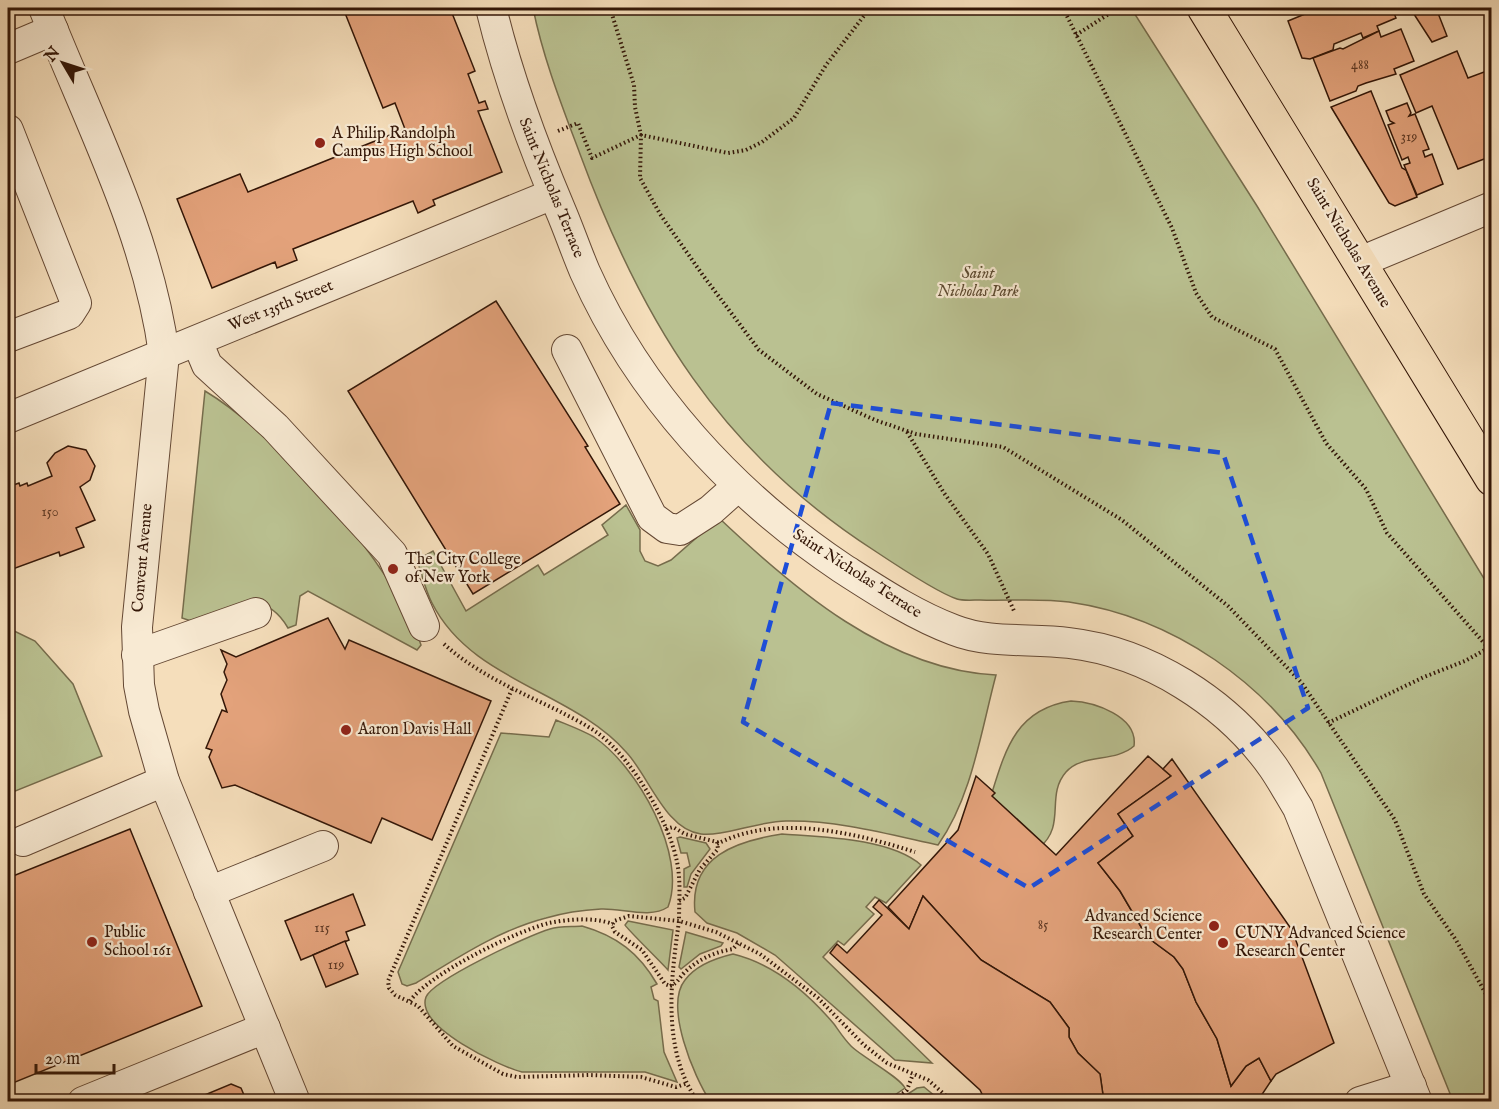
<svg xmlns="http://www.w3.org/2000/svg" width="1499" height="1109" font-family="'IM FELL English',serif">
<rect width="100%" height="100%" fill="#f5debb"/>
<filter id="stains"><feTurbulence type="fractalNoise" baseFrequency=".00333" numOctaves="4"/><feColorMatrix values="0 0 0 0 .2 0 0 0 0 .09 0 0 0 0 .02 0 0 0 .5 -.17"/></filter>
<radialGradient id="worn" r=".72"><stop offset=".6" stop-color="#630" stop-opacity="0"/><stop offset="1" stop-color="#630" stop-opacity=".3"/></radialGradient>
<g fill="#bac191" stroke="#766c4c" stroke-width="1.5">
<path d="M533 8H1131L1257 206 1491 590V1101H1453L1321 773C1270 684 1173 617 1069 602 1040 598 1010 601 980 600 973 600 963 601 957 599 938 593 893 563 875 551 721 452 642 322 580 154 562 106 543 58 533 8Z"/>
<path d="M205 391C277 434 395 565 421 645L417 650 308 591 300 596 296 625 288 628C263 586 232 606 197 623L182 618Z"/>
<path d="M626 505 640 530V551L645 561 658 566 671 560 719 518C794 589 888 670 996 675 981 731 972 797 938 845 888 834 837 820 786 821 760 821 721 837 701 834 666 830 649 777 627 753 572 690 472 682 432 603 425 590 422 574 417 560L433 551 466 611 538 565 544 575 608 535 602 525Z"/>
<path d="M8 628 35 641 73 684 102 756 8 794Z"/>
<path d="M1071 701C1094 702 1138 716 1134 746 1115 763 1083 753 1066 772 1045 796 1067 825 1039 848L990 799C1005 751 1015 709 1071 701Z"/>
<path d="M556 720C568 725 582 730 594 737 637 766 688 855 668 907 650 919 622 908 601 909 583 910 563 913 546 918 499 930 457 958 416 983L407 986 402 984 398 972 501 733 549 737Z"/>
<path d="M782 834C822 837 890 838 921 865L886 903 875 897 866 907 874 914 844 945 838 941 823 957 932 1063 895 1060 775 955 737 933 707 923 695 912C689 856 737 841 782 834Z"/>
<path d="M680 837 706 843 710 849 691 874 687 887H684V869L690 866 687 853H681L677 838Z"/>
<path d="M628 921 673 930 668 970C661 962 627 929 625 925Z"/>
<path d="M582 926C617 936 639 953 657 984L651 987 654 999 658 1001 664 1052 677 1082 645 1072H522C501 1067 415 1027 426 997 433 980 529 935 550 929 560 926 572 927 582 926Z"/>
<path d="M686 932 723 943 721 946 700 954 681 969 679 967Z"/>
<path d="M733 954C774 964 807 992 834 1024 839 1031 844 1039 851 1046 862 1057 900 1077 905 1088L886 1101H710C694 1077 664 1006 685 980 696 965 716 958 733 954Z"/>
<path d="M924 1087 941 1101H897L917 1088Z"/>
</g>
<g fill="#e3a27b" stroke="#331607" stroke-width="1.5">
<path d="M343 8H450L475 71 468 74 479 103 485 101 488 109 478 111 502 172 433 200 435 205 418 213 413 201 293 249 297 260 277 268 275 262 212 288 177 199 240 174 248 192 405 129 395 103 383 108Z"/>
<path d="M1333 8H1392L1396 18 1377 26 1379 31 1363 38 1361 33 1334 44 1333 50 1310 59 1302 58 1288 21 1317 9 1321 12Z"/>
<path d="M1410 8H1436L1447 36 1432 42Z"/>
<path d="M1401 29 1414 61 1394 69 1396 74 1366 83 1358 86 1356 91 1330 101 1313 58 1340 48 1343 49 1379 31 1381 37Z"/>
<path d="M1457 51 1468 78 1492 69V156L1458 169 1432 106 1416 113 1400 75Z"/>
<path d="M1371 91 1402 168 1406 170 1417 197 1395 206 1389 203 1331 107Z"/>
<path d="M1407 103 1411 113 1409 116 1415 114 1429 149 1423 151 1425 157 1432 154 1443 184 1417 195 1404 165 1410 163 1408 157 1402 160 1388 125 1394 123 1390 121 1386 111Z"/>
<path d="M496 301 588 446 585 447 620 504 473 594 348 391Z"/>
<path d="M68 446 86 450 95 466 90 480 80 487 95 520 76 528 84 547 60 556 59 552 10 570 8 487 19 483 20 486 27 483 28 486 52 476 47 463 55 453Z"/>
<path d="M328 618 345 649 349 640 491 701 432 840 382 818 371 843 235 785 222 788 209 757 212 750 206 748 222 710 227 712 221 694 227 680 224 672 227 664 221 650 236 657Z"/>
<path d="M1148 756 1171 776 1118 814 1133 836 1098 863 1120 891 1147 937 1174 957 1183 969 1196 1002 1217 1039 1231 1086 1246 1066 1259 1058 1271 1081 1257 1102H1104L1100 1074 1078 1053 1069 1037V1028L1050 1002 981 960 923 896 909 929 888 907 958 830 976 776 995 793 992 796 1056 855Z"/>
<path d="M1172 759 1292 930 1334 1043 1276 1074 1271 1081 1259 1058 1246 1066 1231 1086 1217 1039 1196 1002 1183 969 1174 957 1147 937 1120 891 1098 863 1133 836 1118 814 1171 776 1163 769Z"/>
<path d="M130 829 202 1006 8 1085V878Z"/>
<path d="M353 894 365 925 346 932 349 940 301 960 285 921Z"/>
<path d="M923 896 981 960 1050 1002 1069 1028V1037L1078 1053 1100 1074 1104 1102H986L980 1090 830 953 837 944 847 953 882 915 873 907 879 900 909 929Z"/>
<path d="M345 941 358 974 326 987 313 955Z"/>
<path d="M231 1084 241 1088 247 1102H188Z"/>
</g>
<g fill="none" stroke-linecap="round" stroke-linejoin="round">
<defs>
<g id="minor">
<path d="M44 8C88 120 148 233 164 354L137 627 139 685 144 711 164 781 295 1102"/>
<path d="M491 8C508 78 532 143 560 209 569 230 576 251 585 272 639 393 733 495 842 568 878 591 914 615 954 630 989 644 1032 638 1069 643 1148 652 1227 702 1273 767 1282 780 1290 795 1298 808L1417 1102"/>
<path d="M8 49 53 30"/>
<path d="M8 130 76 303 69 314 8 337"/>
<path d="M1360 262 1492 207"/>
<path d="M197 341 207 365 275 427 392 554 424 626"/>
<path d="M567 350 652 517 667 528 680 530 711 510 738 486"/>
<path d="M8 418 553 194"/>
<path d="M137 655 256 613"/>
<path d="M23 841 164 781"/>
<path d="M209 892 323 846"/>
<path d="M83 1102 265 1028"/>
<path d="M1360 1102 1411 1086"/>
</g>
<path id="major" d="M1204 8 1492 479"/>
</defs>
<use href="#minor" stroke="#644834" stroke-width="32"/>
<use href="#major" stroke="#331607" stroke-width="35"/>
<g stroke="#331607" stroke-width="4" stroke-dasharray="1.5 3" stroke-linecap="butt">
<path d="M610 8 634 85 635 107 641 135 640 178 660 214 702 274 759 350 817 394 875 420 916 434 1003 447 1122 520 1228 606 1301 682 1395 820 1424 894 1456 940 1492 1005"/>
<path d="M1063 8 1172 228 1196 293 1212 317 1275 349 1326 443 1366 489 1387 533 1492 652"/>
<path d="M1076 35 1118 8"/>
<path d="M558 131 578 123 592 158 641 135 728 153 746 150 762 142 794 118 826 65 870 8"/>
<path d="M907 432 944 493 988 554 1015 613"/>
<path d="M444 644C477 674 520 692 559 711 572 718 587 725 599 734 632 759 669 821 677 862 681 881 679 901 679 921L629 916 614 921 612 926 615 932 642 950 665 984 670 986"/>
<path d="M512 689 388 981 389 988 395 995 418 1006 453 1046 503 1074 517 1077 589 1075 641 1077 676 1087 688 1083"/>
<path d="M1328 723 1424 677 1465 661 1492 646"/>
<path d="M666 829 673 827 685 834 717 842 718 849 700 869 685 898 679 901"/>
<path d="M717 844C777 813 855 833 915 852"/>
<path d="M670 986C678 983 679 978 684 973 698 959 715 952 733 949L739 942"/>
<path d="M410 1001C429 974 516 931 549 923 569 919 594 917 613 924"/>
<path d="M698 1102C661 1050 671 979 679 921L716 932 760 954 818 998 864 1045 887 1063 928 1080 953 1102"/>
<path d="M892 1102 907 1090 913 1074"/>
</g>
<use href="#minor" stroke="#f8ead3" stroke-width="30"/>
<use href="#major" stroke="#f5debb" stroke-width="33"/>
</g>
<path fill="none" stroke="#1d4ed8" stroke-width="4.5" stroke-dasharray="12 8" stroke-linejoin="round" d="M831 403 1223 453 1308 708 1029 888 743 722Z"/>
<g fill="#8f2418" stroke="#f8ead3" stroke-width="2">
<circle cx="320" cy="143" r="6"/>
<circle cx="393" cy="569" r="6"/>
<circle cx="346" cy="730" r="6"/>
<circle cx="1214" cy="926" r="6"/>
<circle cx="92" cy="942" r="6"/>
<circle cx="1223" cy="943" r="6"/>
</g>
<g text-anchor="middle" dominant-baseline="central" stroke-width="4.5" stroke-linejoin="round" paint-order="stroke">
<g font-size="14" fill="#5f3924">
<text x="1360" y="65">488</text>
<text x="1409" y="137">319</text>
<text x="50" y="512">150</text>
<text x="1043" y="925">85</text>
<text x="322" y="928">115</text>
<text x="336" y="965">119</text>
</g>
<g font-size="16" fill="#331607" stroke="#f8ead3" text-anchor="start">
<text x="332" y="134">A Philip Randolph<tspan x="332" dy="18">Campus High School</tspan></text>
<text x="405" y="560">The City College<tspan x="405" dy="18">of New York</tspan></text>
<text x="358" y="730">Aaron Davis Hall</text>
<text x="1202" y="917" text-anchor="end">Advanced Science<tspan x="1202" dy="18">Research Center</tspan></text>
<text x="104" y="933">Public<tspan x="104" dy="18">School 161</tspan></text>
<text x="1235" y="934">CUNY Advanced Science<tspan x="1235" dy="18">Research Center</tspan></text>
</g>
<g font-size="16" fill="#331607" stroke="#f8ead3">
<text transform="translate(551 188) rotate(68)">Saint Nicholas Terrace</text>
<text transform="translate(1348 243) rotate(59)">Saint Nicholas Avenue</text>
<text transform="translate(281 306) rotate(-22)">West 135th Street</text>
<text transform="translate(143 558) rotate(-85)">Convent Avenue</text>
<text transform="translate(857 574) rotate(33)">Saint Nicholas Terrace</text>
</g>
<g font-size="16" font-style="italic" fill="#5c4930" stroke="#f8ead3">
<text x="978" y="274">Saint<tspan x="978" dy="18">Nicholas Park</tspan></text>
</g>
</g>
<rect width="1499" height="1109" fill="none" stroke="#f5debb" stroke-width="30"/>
<rect x="9" y="9" width="1481" height="1091" fill="none" stroke="#331607" stroke-width="3"/>
<rect x="15" y="15" width="1469" height="1079" fill="none" stroke="#331607" stroke-width="1.5"/>
<g transform="translate(63 63) rotate(309)" stroke="#f8ead3" stroke-width="4.5" paint-order="stroke">
<path d="M0-4.5L10 22L0 15L-10 22Z" fill="#331607"/>
<text y="-9" font-size="16" font-weight="bold" text-anchor="middle" fill="#331607">N</text>
</g>
<path d="M36 1064v9h78v-9" fill="none" stroke="#331607" stroke-width="3"/>
<text x="45" y="1064" font-size="18" fill="#331607" stroke="#f8ead3" stroke-width="4.5" paint-order="stroke">20 m</text>
<rect width="100%" height="100%" filter="url(#stains)"/>
<rect width="100%" height="100%" fill="url(#worn)"/>
</svg>
